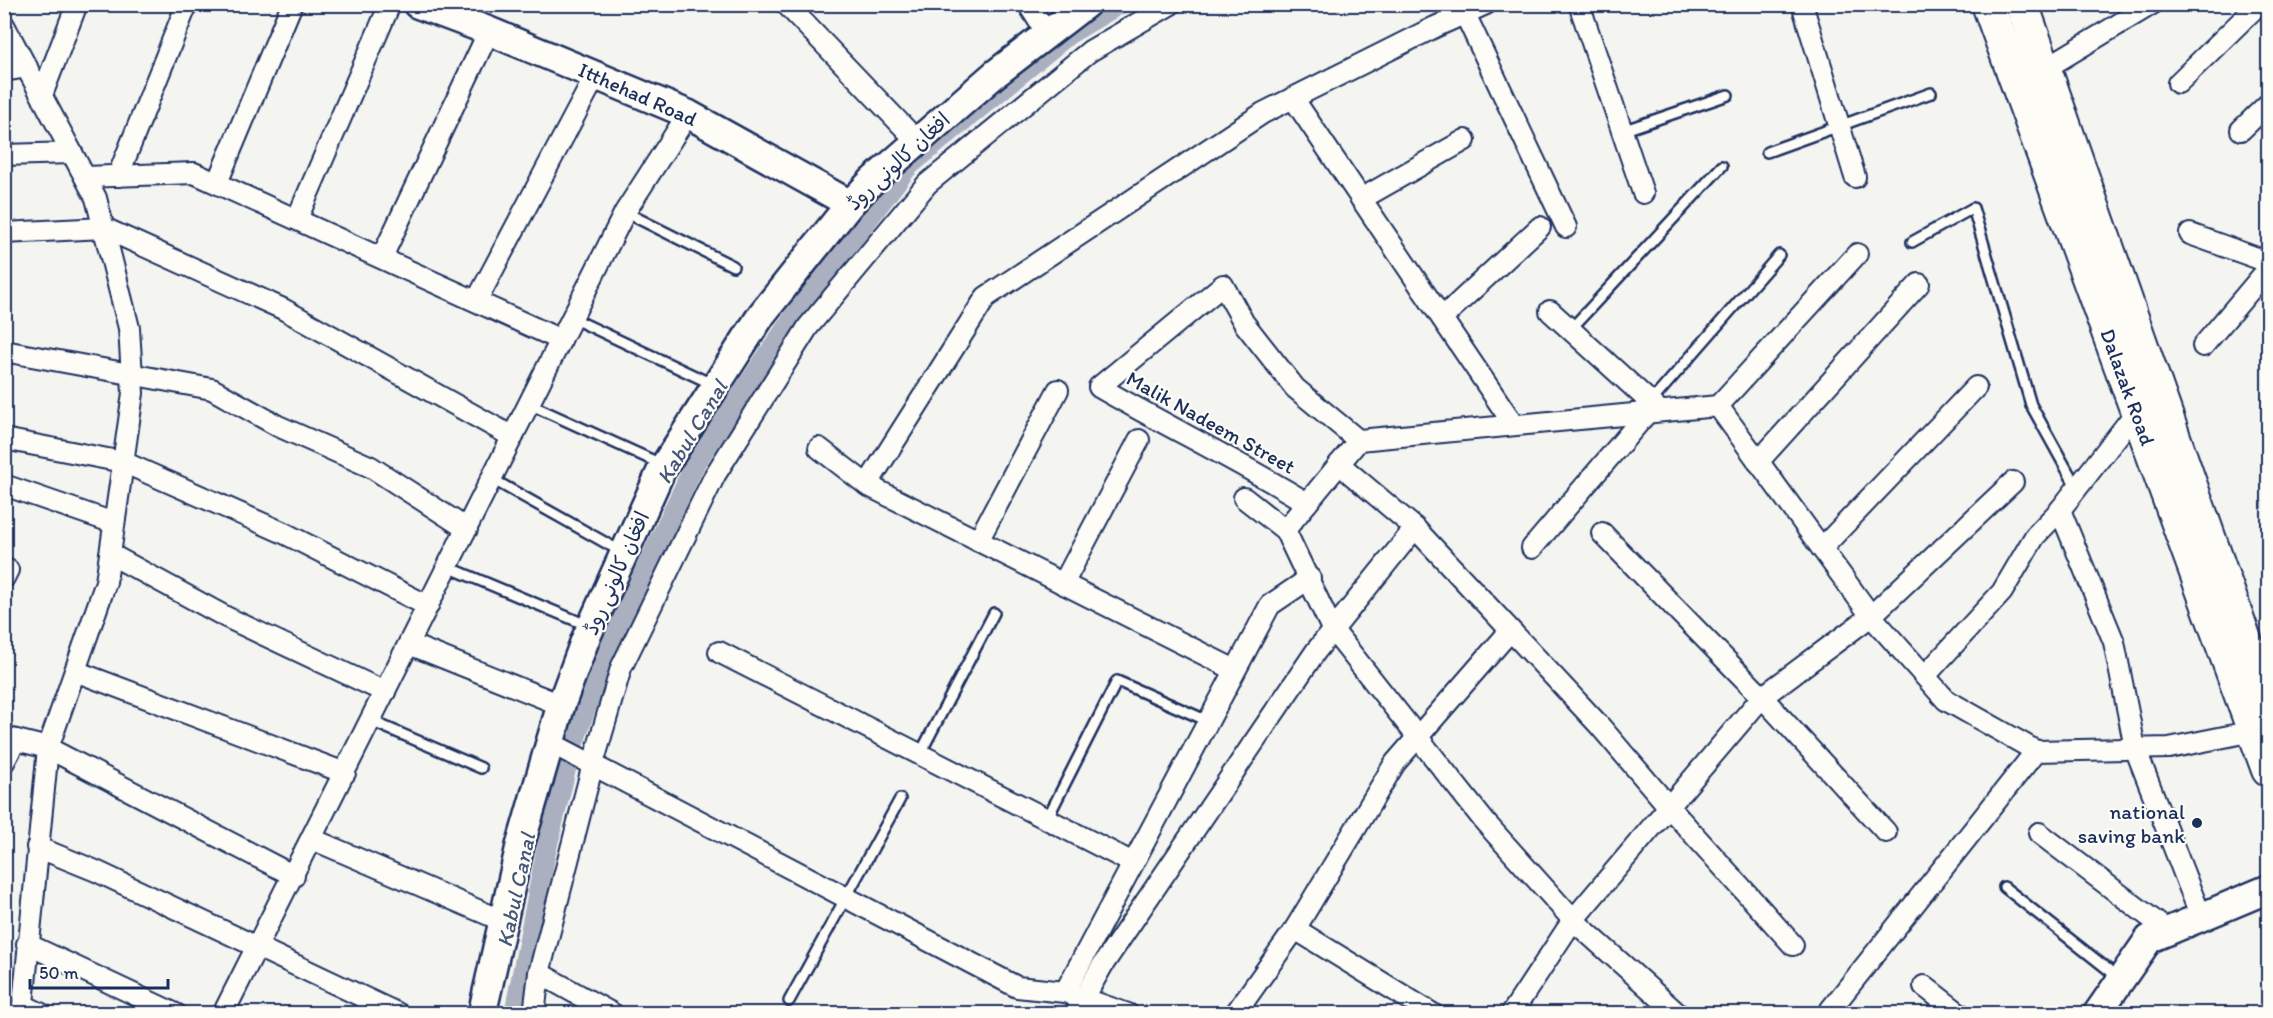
<svg xmlns="http://www.w3.org/2000/svg" width="2273" height="1018" font-family="Itim,'Playpen Sans Arabic',sans-serif">
<rect width="100%" height="100%" fill="#f4f4f1"/>
<filter id="ink" filterUnits="userSpaceOnUse"><feTurbulence type="fractalNoise" baseFrequency=".0167" numOctaves="2"/><feDisplacementMap in="SourceGraphic" scale="12" xChannelSelector="R" yChannelSelector="G"/><feConvolveMatrix kernelMatrix="1 2 1 2 8 2 1 2 1" color-interpolation-filters="sRGB"/></filter>
<g filter="url(#ink)">
<g fill="none" stroke-linecap="round" stroke-linejoin="round">
<path stroke="#aab0bf" stroke-width="20" d="M514 1014 546 852 569 757 603 660 696 462 796 313 909 166 1068 35 1120 4"/>
<defs>
<g id="lane">
<path d="M1622 131 1728 95"/>
<path d="M1767 152 1931 93"/>
<path d="M625 212 733 266"/>
<path d="M1912 242 1973 208 2031 405 2077 488"/>
<path d="M572 318 714 385"/>
<path d="M1570 330 1722 166"/>
<path d="M1650 403 1779 255"/>
<path d="M529 404 661 464"/>
<path d="M492 479 622 552"/>
<path d="M448 567 589 626"/>
<path d="M371 721 481 768"/>
<path d="M920 754 994 613"/>
<path d="M1047 819 1117 681 1208 721"/>
<path d="M2004 887 2119 978"/>
<path d="M789 1001 900 799"/>
</g>
<g id="street">
<path d="M786 4 918 142"/>
<path d="M1028 4 1047 34"/>
<path d="M1579 4 1643 193"/>
<path d="M1802 4 1855 177"/>
<path d="M1465 14 1566 227"/>
<path d="M4 25 96 198 129 328 133 393 106 582 48 748 22 1014"/>
<path d="M2046 68 2152 4"/>
<path d="M4 71 27 67"/>
<path d="M2178 83 2259 4"/>
<path d="M42 95 77 4"/>
<path d="M1293 98 1514 425"/>
<path d="M2241 130 2268 104"/>
<path d="M4 155 72 153"/>
<path d="M118 176 187 4"/>
<path d="M85 177 194 173 561 340"/>
<path d="M217 183 292 4"/>
<path d="M1361 199 1465 140"/>
<path d="M297 219 390 4"/>
<path d="M4 233 104 228 283 309 513 437"/>
<path d="M2190 234 2268 262"/>
<path d="M382 257 489 31"/>
<path d="M477 300 596 75"/>
<path d="M1550 311 1660 411"/>
<path d="M1442 318 1540 227"/>
<path d="M2203 346 2268 269"/>
<path d="M4 351 212 389 278 426 371 467 467 529"/>
<path d="M1718 406 1857 254"/>
<path d="M4 439 123 462 284 533 428 606"/>
<path d="M819 448 867 485 1235 670"/>
<path d="M1758 462 1919 284"/>
<path d="M1339 464 1415 528 1599 725 1669 807 1793 945"/>
<path d="M4 485 114 523"/>
<path d="M867 485 986 297 1263 113 1435 27 1486 4"/>
<path d="M1244 498 1285 530 1332 629 1485 822 1573 920 1678 1014"/>
<path d="M1307 503C1239 461 1168 427 1099 387L1223 285 1244 323 1295 388 1358 440"/>
<path d="M2060 510 2114 642 2135 748 2201 917"/>
<path d="M1285 530 1359 440 1718 406 1871 616 1946 700 2036 751 2169 748 2254 731"/>
<path d="M1602 533 1762 697 1886 832"/>
<path d="M978 541 1058 390"/>
<path d="M1532 548 1647 413"/>
<path d="M1822 548 1976 387"/>
<path d="M110 554 226 617 385 692"/>
<path d="M4 578 8 570"/>
<path d="M1063 584 1139 440"/>
<path d="M409 644 561 705"/>
<path d="M719 652 1133 863"/>
<path d="M75 671 345 773"/>
<path d="M1925 676 2002 592 2035 536 2060 510 2137 411"/>
<path d="M4 737 48 748 294 876"/>
<path d="M549 742 1017 987 1065 992 1128 1014"/>
<path d="M4 762 16 740"/>
<path d="M2039 833 2168 931"/>
<path d="M312 839 503 921"/>
<path d="M37 847 96 871 399 1014"/>
<path d="M1295 929 1433 1014"/>
<path d="M27 944 176 1014"/>
<path d="M539 973 613 1014"/>
<path d="M1924 986 1960 1014"/>
<path d="M1065 992 1270 605 1310 578"/>
<path d="M23 1005 42 1014"/>
<path d="M223 1014 625 212 688 114"/>
<path d="M534 1014 539 973 593 764 621 668 715 475 808 327 927 184 1090 51 1171 4"/>
<path d="M1075 1014 1102 966 1316 651 1415 528"/>
<path d="M1235 1014 1295 929 1395 763 1510 631"/>
<path d="M1511 1014 1573 920 1762 697 1871 616 2013 482"/>
<path d="M1827 1014 2036 751"/>
</g>
<g id="secondary">
<path d="M417 4 489 31 688 114 850 204"/>
<path d="M482 1014 520 846 561 705 585 640 661 471 762 314 850 204 872 181 995 74 1086 4"/>
<path d="M2097 1014 2149 939 2268 889"/>
</g>
<g id="primary">
<path d="M1988 4 2268 770"/>
<path d="M2022 4 2268 705"/>
</g>
</defs>
<use href="#lane" stroke="#1b2f5e" stroke-width="14"/>
<use href="#street" stroke="#1b2f5e" stroke-width="24"/>
<use href="#secondary" stroke="#1b2f5e" stroke-width="32"/>
<use href="#primary" stroke="#1b2f5e" stroke-width="36"/>
<use href="#lane" stroke="#fdfcf7" stroke-width="9"/>
<use href="#street" stroke="#fdfcf7" stroke-width="20"/>
<use href="#secondary" stroke="#fdfcf7" stroke-width="27"/>
<use href="#primary" stroke="#fdfcf7" stroke-width="32"/>
</g>
</g>
<circle fill="#1b2f5e" stroke="#fdfcf7" stroke-width="2" cx="2197" cy="823" r="6"/>
<g text-anchor="middle" dominant-baseline="central" stroke-width="4.5" stroke-linejoin="round" paint-order="stroke">
<g font-size="21" fill="#1b2f5e" stroke="#fdfcf7">
<text transform="translate(638 94) rotate(24)">Itthehad Road</text>
<text transform="translate(898 161) rotate(-43)">افغان کالونی روڈ</text>
<text transform="translate(2128 387) rotate(70)">Dalazak Road</text>
<text transform="translate(1211 422) rotate(29)">Malik Nadeem Street</text>
<text transform="translate(616 573) rotate(-66)">افغان کالونی روڈ</text>
</g>
<g font-size="21" fill="#1b2f5e" stroke="#fdfcf7" text-anchor="end">
<text x="2185" y="811">national<tspan x="2185" dy="24">saving bank</tspan></text>
</g>
<g font-size="22" font-style="italic" fill="#46567b" stroke="#fdfcf7">
<text transform="translate(692 432) rotate(-59)">Kabul Canal</text>
<text transform="translate(516 890) rotate(-78)">Kabul Canal</text>
</g>
</g>
<rect width="2273" height="1018" fill="none" stroke="#fdfcf7" stroke-width="24"/>
<rect x="12" y="12" width="2249" height="994" fill="none" stroke="#1b2f5e" stroke-width="2" filter="url(#ink)"/>
<path d="M30 979v9h138v-9" fill="none" stroke="#1b2f5e" stroke-width="3"/>
<text x="39" y="979" font-size="18" fill="#1b2f5e" stroke="#fdfcf7" stroke-width="4.5" paint-order="stroke">50 m</text>
</svg>
